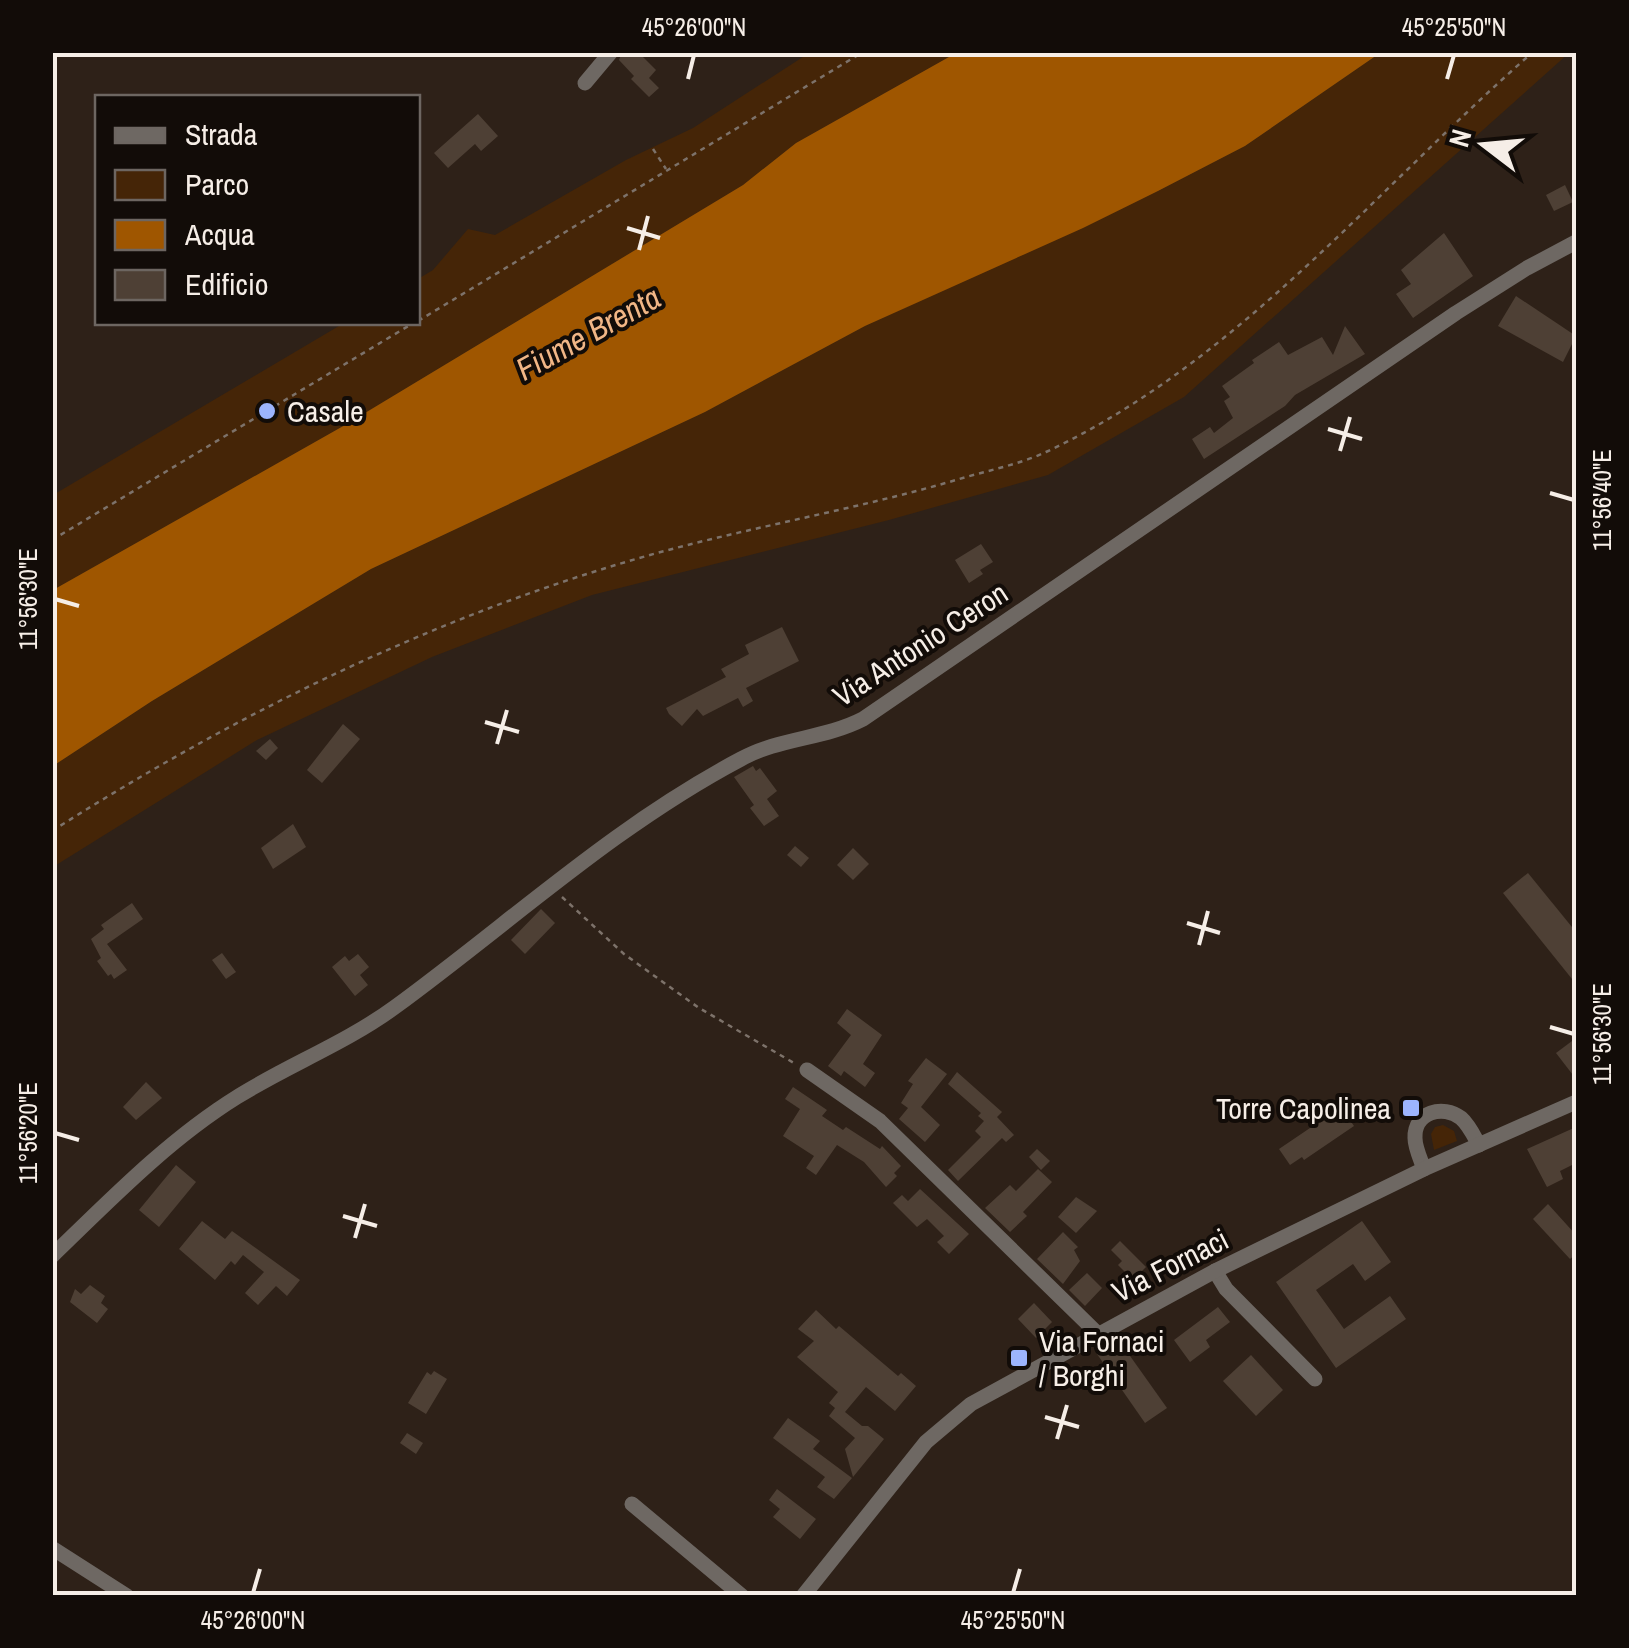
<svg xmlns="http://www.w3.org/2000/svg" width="1629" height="1648" font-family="'Archivo Narrow',sans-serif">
<rect width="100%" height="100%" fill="#2e2118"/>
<g fill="#452507">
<path d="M809 53H956L796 143 743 185 345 425 53 590V495L344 323 418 322V279L433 270 468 229 495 235 626 160 693 128Z"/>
<path d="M1380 53H1569L1184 397 1048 475 889 520 592 595 432 657 257 740 53 867V766L152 701 371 569 705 412 865 326 1158 191 1245 146Z"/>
<path d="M1443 1125 1454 1131 1457 1141 1434 1150 1431 1134 1435 1127Z"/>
</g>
<path fill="#9f5600" d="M956 53H1380L1245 146 1158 191 1083 228 865 326 705 412 371 569 152 701 53 766V590L345 425 743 185 796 143Z"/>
<g fill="#4e4035">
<path d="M622 52H638L656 70 649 78 659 88 649 97 631 79 634 76 619 60Z"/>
<path d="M478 114 498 136 481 151 475 144 448 168 434 153Z"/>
<path d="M1565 185 1573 202 1554 211 1546 195Z"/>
<path d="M1444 233 1473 276 1413 318 1396 294 1411 284 1401 270Z"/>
<path d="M1516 296 1576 336 1563 362 1498 326Z"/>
<path d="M1345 326 1365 354 1295 395 1285 406 1204 459 1192 439 1210 427 1214 433 1233 418 1224 401 1230 397 1222 386 1254 363 1252 360 1279 342 1288 355 1322 337 1333 355Z"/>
<path d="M981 544 993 562 980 570 983 574 969 583 955 560Z"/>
<path d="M782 627 799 661 746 688 753 701 743 707 738 698 703 716 697 709 682 726 669 714 666 708 726 677 721 669 749 654 745 645Z"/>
<path d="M343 724 360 739 322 783 307 770Z"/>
<path d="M270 739 278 748 266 760 256 751Z"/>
<path d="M753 766 756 771 760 768 777 791 767 799 779 816 764 826 750 808 754 805 734 777Z"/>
<path d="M293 824 306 847 273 869 261 848Z"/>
<path d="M795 846 809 858 801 867 787 855Z"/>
<path d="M853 848 869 864 853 880 837 865Z"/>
<path d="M1528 873 1576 932V984L1503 893Z"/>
<path d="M132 903 143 919 107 944 127 970 114 979 111 974 108 976 97 961 101 958 91 939 104 929 101 925Z"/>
<path d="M541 909 555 923 525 954 511 940Z"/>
<path d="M222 953 236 972 226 979 212 960Z"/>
<path d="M358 954 369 967 360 975 368 985 355 996 332 967 345 956 349 961Z"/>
<path d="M847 1009 882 1035 863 1064 875 1073 865 1087 844 1071 841 1076 828 1066 851 1035 837 1023Z"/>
<path d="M1576 1038V1079L1556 1053Z"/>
<path d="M926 1058 947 1074 921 1107 940 1125 925 1142 899 1119 908 1108 901 1103 913 1084 908 1081Z"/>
<path d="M957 1072 1002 1112 997 1117 1014 1135 1006 1142 1002 1138 958 1181 948 1170 981 1137 975 1131 984 1121 978 1116 981 1113 948 1084Z"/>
<path d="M146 1082 162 1098 136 1120 123 1107Z"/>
<path d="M793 1087 827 1110 822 1116 843 1130 846 1127 880 1149 882 1146 901 1166 894 1173 897 1176 886 1187 864 1162 837 1145 816 1175 806 1168 814 1156 783 1136 800 1109 785 1099Z"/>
<path d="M1341 1107 1354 1126 1304 1160 1302 1157 1290 1165 1279 1149Z"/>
<path d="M1576 1127V1163L1560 1171 1563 1179 1547 1187 1527 1149Z"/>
<path d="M1037 1149 1050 1161 1041 1170 1029 1157Z"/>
<path d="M176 1165 196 1182 159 1227 139 1210Z"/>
<path d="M1038 1169 1052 1182 1023 1212 1027 1216 1010 1232 985 1208 1010 1185 1016 1191Z"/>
<path d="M920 1189 969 1234 949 1254 937 1242 944 1236 927 1219 917 1227 893 1203 902 1195 908 1201Z"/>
<path d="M1076 1197 1097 1211 1076 1233 1058 1217Z"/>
<path d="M1548 1204 1576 1235V1254L1570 1259 1533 1219Z"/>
<path d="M202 1221 225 1239 232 1231 300 1280 287 1296 276 1286 258 1305 245 1293 264 1272 243 1255 235 1265 231 1261 215 1280 179 1249Z"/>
<path d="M1362 1221 1391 1262 1365 1281 1353 1264 1316 1290 1344 1329 1390 1296 1406 1319 1336 1368 1276 1282Z"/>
<path d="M1063 1232 1078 1247 1074 1250 1080 1261 1063 1284 1037 1259Z"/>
<path d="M1120 1241 1146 1267 1133 1280 1118 1265 1122 1261 1111 1250Z"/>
<path d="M1087 1273 1102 1288 1085 1306 1069 1290Z"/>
<path d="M90 1285 105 1296 101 1303 108 1309 97 1323 70 1302 75 1289 81 1294Z"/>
<path d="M1034 1303 1052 1322 1036 1338 1018 1319Z"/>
<path d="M1218 1307 1230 1322 1206 1340 1210 1347 1190 1362 1174 1340Z"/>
<path d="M816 1310 836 1329 839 1326 898 1376 901 1373 916 1386 895 1411 866 1387 845 1412 862 1426H868L884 1439 853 1477 845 1449 855 1438 829 1416 835 1408 829 1403 838 1392 797 1357 814 1341 798 1329Z"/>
<path d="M1118 1339 1167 1408 1145 1423 1097 1354Z"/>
<path d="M1251 1355 1283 1390 1256 1416 1223 1381Z"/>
<path d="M434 1371 447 1379 426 1414 408 1403 427 1372 431 1375Z"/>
<path d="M788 1418 820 1441 813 1449 852 1478 834 1499 817 1487 825 1477 773 1438Z"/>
<path d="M407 1433 423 1443 416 1454 400 1443Z"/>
<path d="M777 1489 816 1519 800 1539 773 1517 780 1509 769 1500Z"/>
</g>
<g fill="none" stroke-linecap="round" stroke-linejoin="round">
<g stroke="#7d726a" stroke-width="2.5" stroke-dasharray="5 5" stroke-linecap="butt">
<path d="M653 149 666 169"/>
<path d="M418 321 863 52"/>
<path d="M52 540 415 322"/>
<path d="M52 831C241 711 441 613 657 553 756 526 857 509 956 480 985 471 1018 465 1046 452 1238 362 1376 189 1533 52"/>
<path d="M562 897 624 954 699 1008 794 1063"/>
</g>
<g stroke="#6e6863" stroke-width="15">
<path d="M585 83 611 52"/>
<path d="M807 1070 880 1121 1097 1333"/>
<path d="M1424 1169C1421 1160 1415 1148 1415 1138 1414 1112 1443 1104 1461 1118 1469 1125 1474 1136 1479 1145"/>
<path d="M52 1256C110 1200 168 1140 237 1097 288 1065 346 1043 395 1007 510 923 614 826 741 759 779 738 824 739 863 719L1456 313 1527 268 1576 242"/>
<path d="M1215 1271 1226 1289 1315 1379"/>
<path d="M632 1504 742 1596"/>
<path d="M52 1548 127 1596"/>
<path d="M803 1596 926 1442 971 1404 1215 1271 1424 1169 1576 1102"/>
</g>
</g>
<path fill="none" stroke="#f6eee7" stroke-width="4" d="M688 79 694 55M1447 79 1454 55M627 228 660 238M639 250 648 216M1328 429 1362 439M1340 451 1350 417M1550 493 1574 500M55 599 79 606M485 722 519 732M497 744 507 710M1187 923 1220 933M1199 945 1208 911M1550 1027 1574 1034M55 1133 79 1140M343 1216 377 1226M355 1238 365 1204M1045 1417 1079 1427M1057 1439 1067 1405M253 1593 260 1569M1013 1593 1020 1569"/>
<g fill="#9cb4fd" stroke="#120c08" stroke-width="4">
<circle cx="267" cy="411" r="10"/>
<rect x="1401" y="1098" width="20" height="20" rx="5"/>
<rect x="1009" y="1348" width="20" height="20" rx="5"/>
</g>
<g text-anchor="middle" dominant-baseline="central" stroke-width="8" stroke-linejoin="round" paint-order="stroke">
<g font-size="30" fill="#f6eee7" stroke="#120c08" text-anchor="start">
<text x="287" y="411">Casale</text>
<text x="1391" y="1108" text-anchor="end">Torre Capolinea</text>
<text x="1039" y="1341">Via Fornaci<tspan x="1039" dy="34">/ Borghi</tspan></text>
</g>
<g font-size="30" fill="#f6eee7" stroke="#120c08">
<text transform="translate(920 644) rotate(-33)">Via Antonio Ceron</text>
<text transform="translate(1170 1265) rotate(-27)">Via Fornaci</text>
</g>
<g font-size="32" font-style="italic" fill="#f1b686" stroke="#120c08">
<text transform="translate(588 333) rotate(-29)">Fiume Brenta</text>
</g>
</g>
<rect width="1629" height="1648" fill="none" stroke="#120c08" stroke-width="110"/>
<rect x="95" y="95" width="325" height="230" fill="#120c08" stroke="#6d6661" stroke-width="2.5"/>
<rect x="115" y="128" width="50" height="15" fill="#6e6863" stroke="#6d6661" stroke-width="2.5"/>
<text x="185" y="145" font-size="30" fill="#f6eee7">Strada</text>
<rect x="115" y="170" width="50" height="30" fill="#452507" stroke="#6d6661" stroke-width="2.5"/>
<text x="185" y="195" font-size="30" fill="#f6eee7">Parco</text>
<rect x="115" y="220" width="50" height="30" fill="#9f5600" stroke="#6d6661" stroke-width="2.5"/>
<text x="185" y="245" font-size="30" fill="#f6eee7">Acqua</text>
<rect x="115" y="270" width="50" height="30" fill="#4e4035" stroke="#6d6661" stroke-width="2.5"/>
<text x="185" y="295" font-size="30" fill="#f6eee7">Edificio</text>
<g transform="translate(1484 145) rotate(286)" stroke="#120c08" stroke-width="8" paint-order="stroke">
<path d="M0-8L18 38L0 25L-18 38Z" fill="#f6eee7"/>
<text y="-15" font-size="28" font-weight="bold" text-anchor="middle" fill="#f6eee7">N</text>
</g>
<rect x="55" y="55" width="1519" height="1538" fill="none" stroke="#f6eee7" stroke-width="4"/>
<g font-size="25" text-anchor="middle" fill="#f6eee7">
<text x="694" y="36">45°26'00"N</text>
<text x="1454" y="36">45°25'50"N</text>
<text transform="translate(1602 500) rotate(-90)" y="9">11°56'40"E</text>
<text transform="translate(28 599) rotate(-90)" y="9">11°56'30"E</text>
<text transform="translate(1602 1034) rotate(-90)" y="9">11°56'30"E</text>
<text transform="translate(28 1133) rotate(-90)" y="9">11°56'20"E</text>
<text x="253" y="1629">45°26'00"N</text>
<text x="1013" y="1629">45°25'50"N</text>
</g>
</svg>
